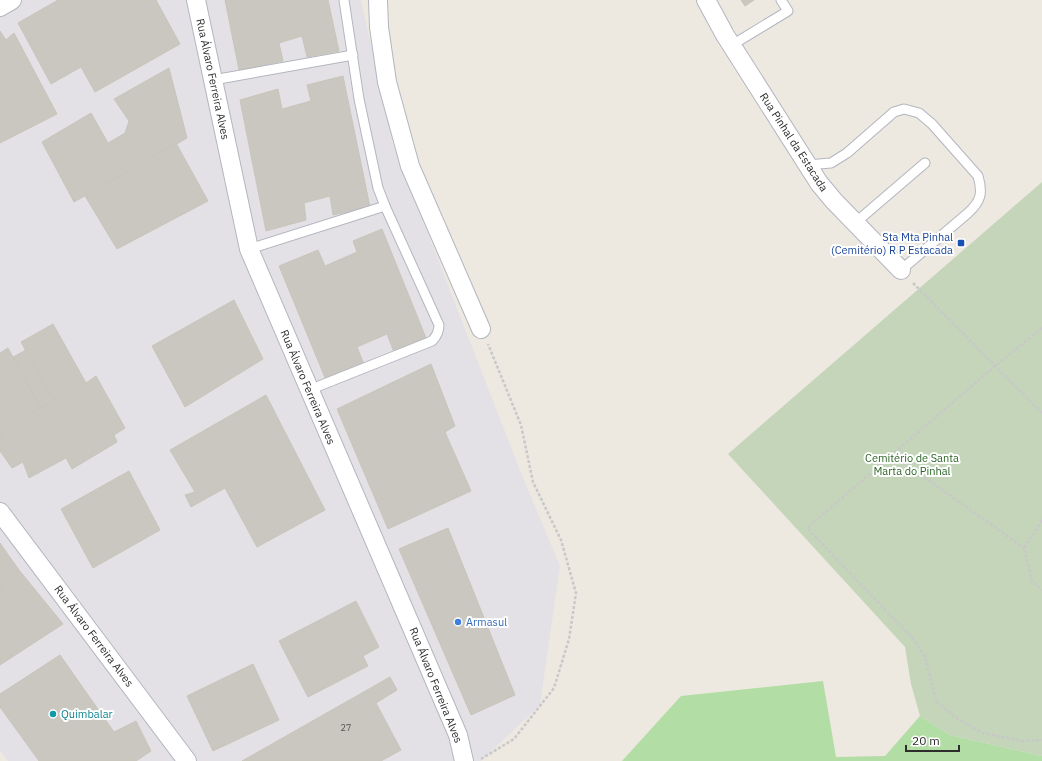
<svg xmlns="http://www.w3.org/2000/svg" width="1042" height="761" font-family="'IBM Plex Sans',sans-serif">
<rect width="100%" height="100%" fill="#ede9e1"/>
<path fill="#e3e1e6" d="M0 0H361L393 144 522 475 560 566 540 705 481 761H8L0 750Z"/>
<path fill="#b2dda4" d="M823 681 836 757 885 756 920 716 950 735 1042 756V761H622L681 696Z"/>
<path fill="#c4d5ba" d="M1042 182V756L950 735 920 716 911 684 905 647 728 454Z"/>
<g fill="#c9c7bf" stroke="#c8c5bb">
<path d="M58 0H156L180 44 95 92 81 67 51 84 18 23Z"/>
<path d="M225 0H328L339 51 307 57 302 36 279 43 283 61 239 70Z"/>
<path d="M741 0H754L745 6Z"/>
<path d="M0 31 6 40 14 33 57 114 0 143Z"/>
<path d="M169 68 187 138 74 202 42 142 91 113 108 143 125 133 129 121 114 99Z"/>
<path d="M343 76 370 207 333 215 330 196 304 203 306 220 266 231 240 100 278 89 282 109 311 101 307 85Z"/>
<path d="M176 143 208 201 117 249 85 196Z"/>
<path d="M382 229 426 338 394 352 387 334 357 347 364 364 326 380 279 266 318 250 325 266 357 252 353 241Z"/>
<path d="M234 300 263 359 185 407 152 346Z"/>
<path d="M53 324 86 383 53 400 21 342Z"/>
<path d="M8 348 41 408 0 433V353Z"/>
<path d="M26 350 53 400 41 408 13 357Z"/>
<path d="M431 364 455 426 445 432 471 491 388 529 337 409Z"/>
<path d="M96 376 125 428 114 435 117 442 72 469 66 458 29 478 23 462 12 468 0 451V433L53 400 86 383Z"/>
<path d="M266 395 325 510 257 547 225 488 191 507 185 495 195 492 170 450Z"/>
<path d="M129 471 160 530 93 568 61 509Z"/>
<path d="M448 528 515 695 471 715 399 549Z"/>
<path d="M0 543 19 570 0 586Z"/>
<path d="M19 570 63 624 0 665V586Z"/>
<path d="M356 601 379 647 363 656 368 666 308 697 279 641Z"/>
<path d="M60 655 114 732 136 721 151 751 136 761H39L0 707V694Z"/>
<path d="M253 664 279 720 213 751 187 696Z"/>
<path d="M390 677 397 690 376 703 401 750 381 761H242Z"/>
</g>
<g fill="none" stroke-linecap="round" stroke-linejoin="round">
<defs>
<g id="service">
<path d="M732 45 788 11 781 0"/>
<path d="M213 80 353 55"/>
<path d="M807 165 831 163 847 153 894 112 904 109 919 113 932 124 978 176C983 193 981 201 968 213L901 270"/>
<path d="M855 223 925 163"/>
<path d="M249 249 385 206"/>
<path d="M309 390 432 341C437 336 439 332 439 325L385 206 378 188 359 99 344 0"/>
</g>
<g id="minor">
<path d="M196 0 249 249 458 735 464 761"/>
<path d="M378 0 379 27 387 82 410 166 481 329"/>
<path d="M706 0 725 35 819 183 834 201 901 270"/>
<path d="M0 7 12 0"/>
<path d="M0 512 187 761"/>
</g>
</defs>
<use href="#service" stroke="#b4b6bf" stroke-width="11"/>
<use href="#minor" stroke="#b4b6bf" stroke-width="20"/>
<g stroke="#c8c8c8" stroke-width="2.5" stroke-dasharray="3 2" stroke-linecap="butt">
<path d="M913 283 1042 413"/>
<path d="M1042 328 995 366 807 528 915 641 925 657 937 702 958 719 983 733 1022 741 1042 740"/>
<path d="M892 454 1024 548"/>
<path d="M1042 520 1024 548 1032 581 1042 590"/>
<path d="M481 759 514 739 554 688 569 639 576 593 561 540 533 482 521 425 488 344"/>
</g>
<use href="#service" stroke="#fff" stroke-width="9"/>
<use href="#minor" stroke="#fff" stroke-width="18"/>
</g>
<rect fill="#1a4fb4" stroke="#fff" stroke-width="1.5" x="957" y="239" width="8" height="8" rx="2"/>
<circle fill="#3f7fe0" stroke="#fff" stroke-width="1.5" cx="458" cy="622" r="4"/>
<circle fill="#0f9aa8" stroke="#fff" stroke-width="1.5" cx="53" cy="714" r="4"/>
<g text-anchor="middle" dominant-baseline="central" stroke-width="4" stroke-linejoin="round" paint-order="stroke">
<g font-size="9" fill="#545452">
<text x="346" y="727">27</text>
</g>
<g font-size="11" fill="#2d2d2d" stroke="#fff">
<text transform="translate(213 79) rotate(78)">Rua Álvaro Ferreira Alves</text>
<text transform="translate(794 142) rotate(57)">Rua Pinhal da Estacada</text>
<text transform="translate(308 387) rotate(67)">Rua Álvaro Ferreira Alves</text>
<text transform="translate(94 636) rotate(53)">Rua Álvaro Ferreira Alves</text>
<text transform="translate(436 685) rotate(68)">Rua Álvaro Ferreira Alves</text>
</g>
<g font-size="11" fill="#164399" stroke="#fff" text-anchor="end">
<text x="953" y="237">Sta Mta Pinhal<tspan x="953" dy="13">(Cemitério) R P Estacada</tspan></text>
</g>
<g font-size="11" fill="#2a6423" stroke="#fff">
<text x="912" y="458">Cemitério de Santa<tspan x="912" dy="13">Marta do Pinhal</tspan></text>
</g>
<g font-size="11" fill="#366cbe" stroke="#fff" text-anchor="start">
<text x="466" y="622">Armasul</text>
</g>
<g font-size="11" fill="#0d838f" stroke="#fff" text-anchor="start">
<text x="61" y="714">Quimbalar</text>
</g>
</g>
<path d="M906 745v6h53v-6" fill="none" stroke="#2d2d2d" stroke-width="2"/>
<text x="912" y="745" font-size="12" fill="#2d2d2d" stroke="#ffffff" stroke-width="3" paint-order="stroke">20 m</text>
</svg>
